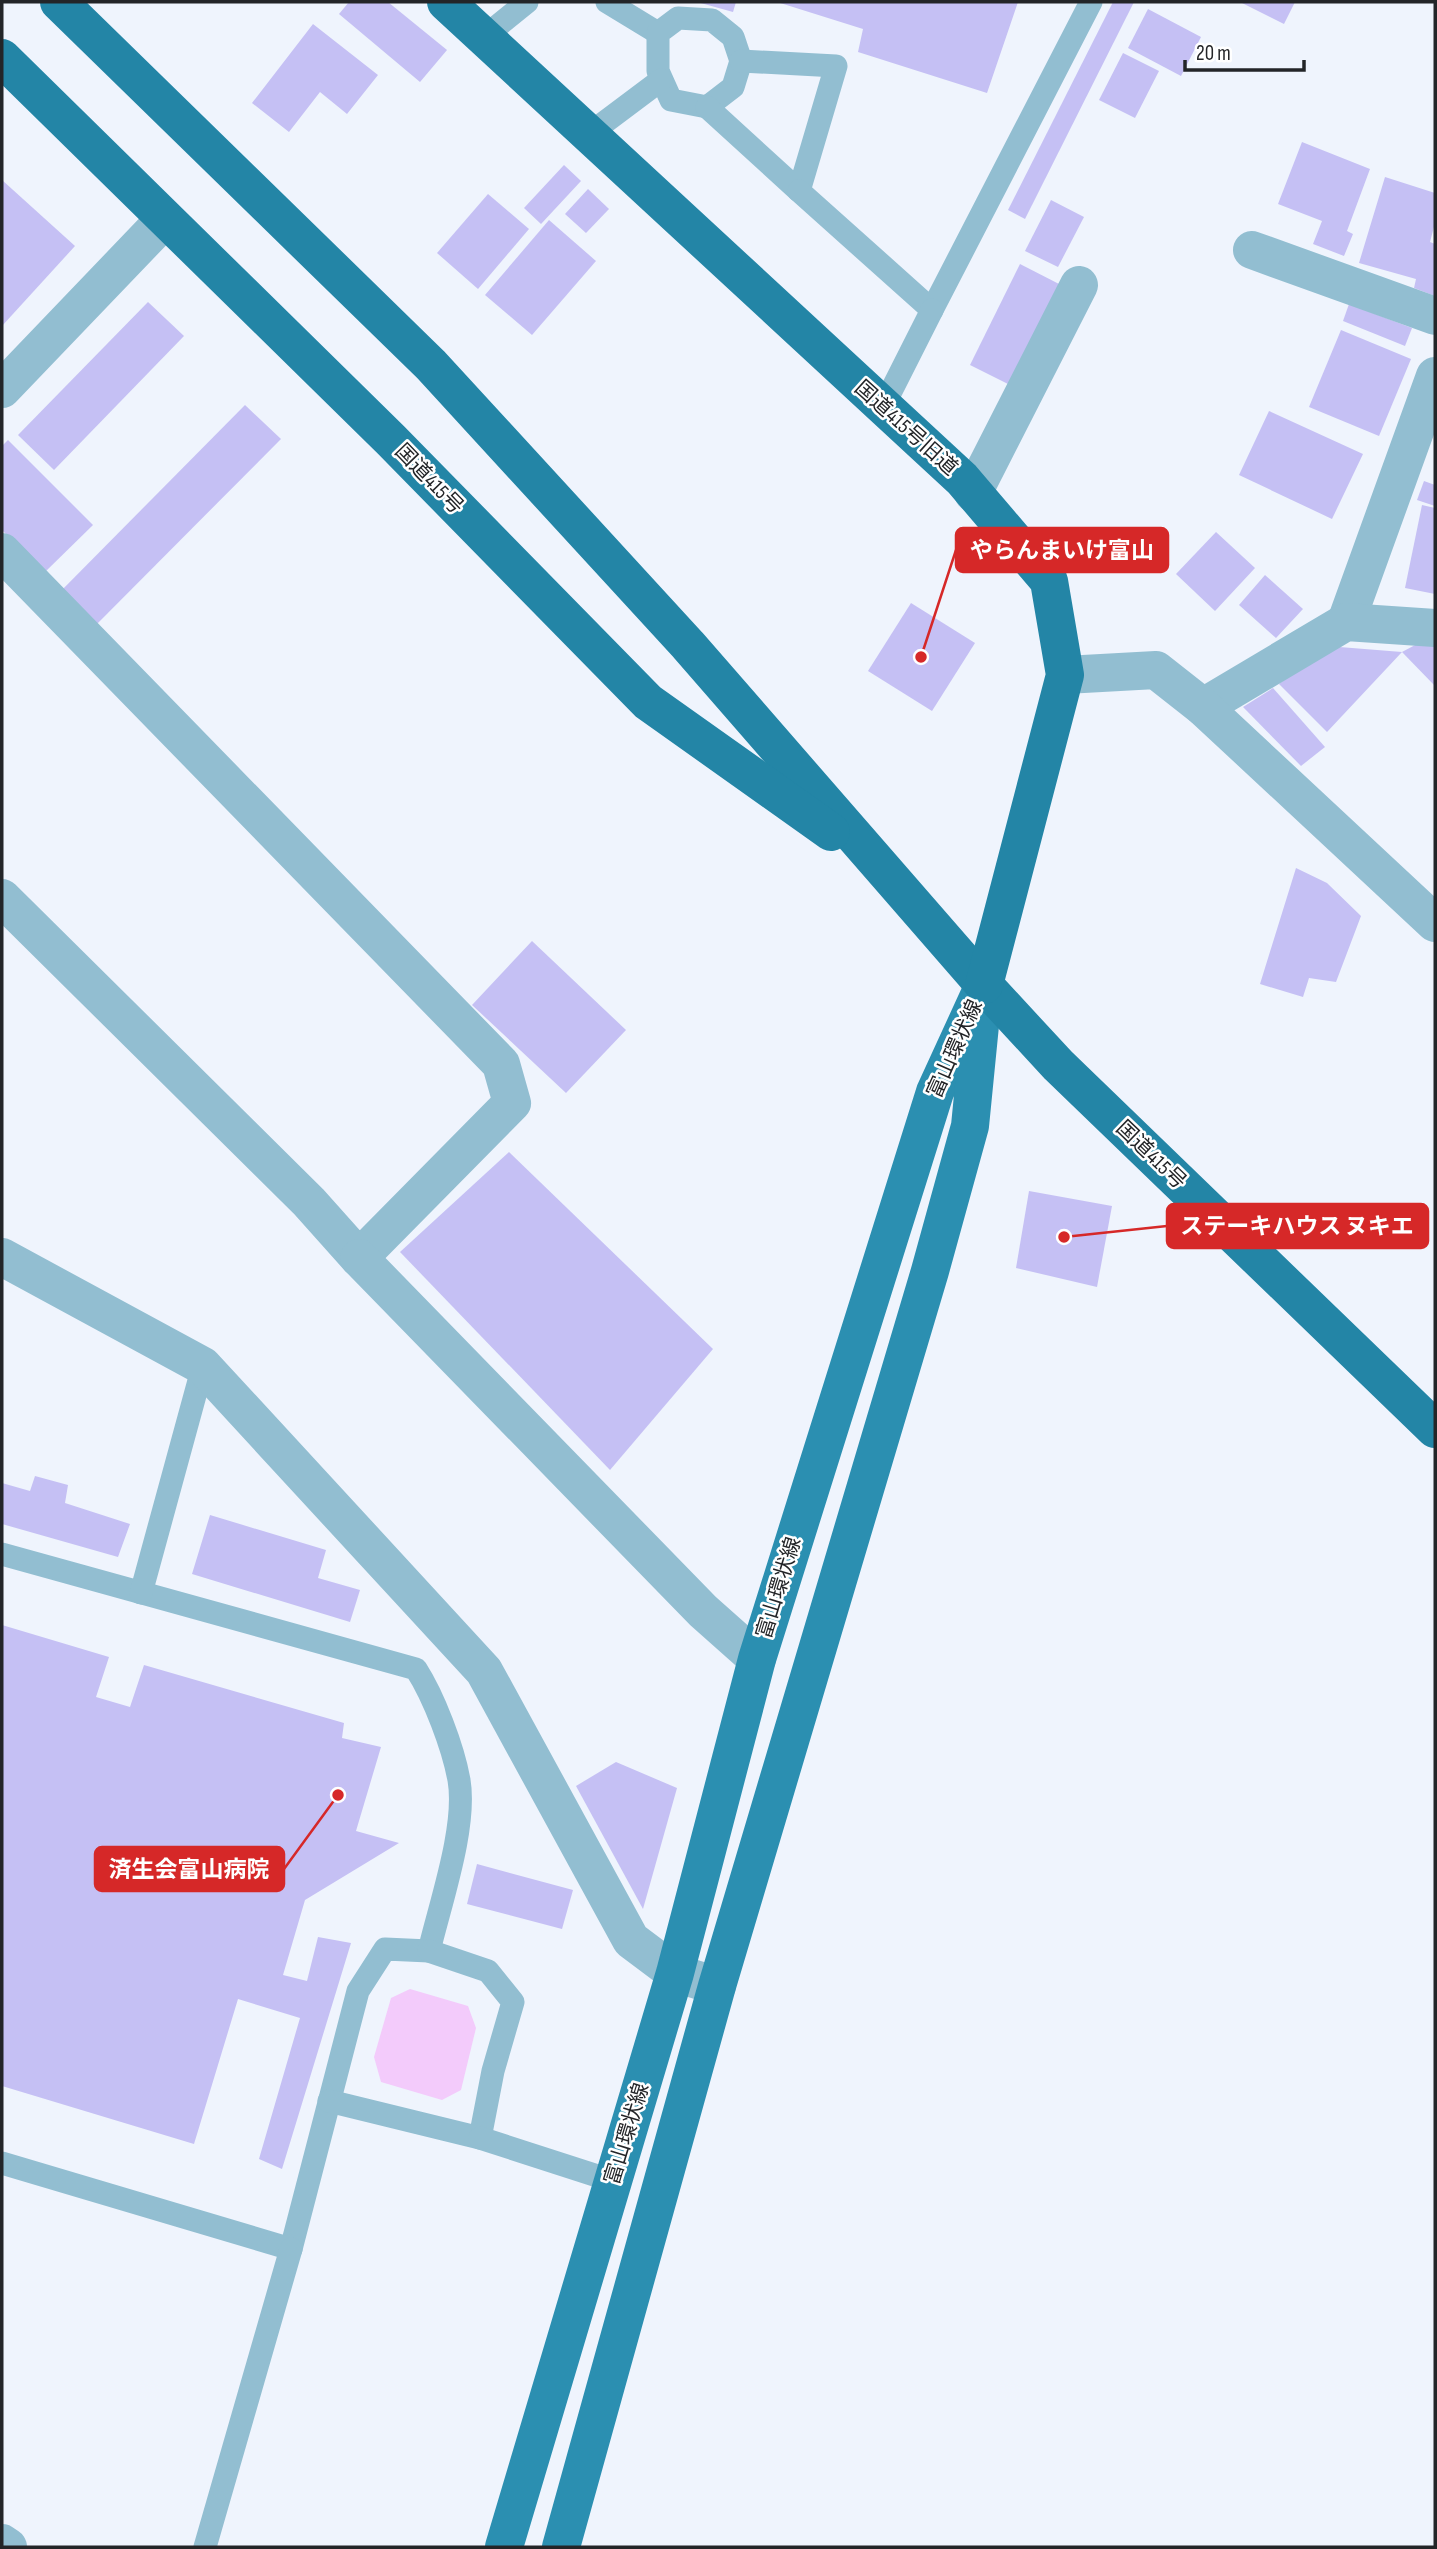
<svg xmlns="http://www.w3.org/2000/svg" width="1437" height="2549" font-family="'Sofia Sans Condensed','Noto Sans JP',sans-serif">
<rect width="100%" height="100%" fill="#eff4fd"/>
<path fill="#f3cbfb" d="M410 1989 468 2006 476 2028 461 2090 442 2100 381 2082 374 2057 391 1998Z"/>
<g fill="#c5c0f4">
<path d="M349 2H388L447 50 420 82 339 14Z"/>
<path d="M697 2H736L733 12Z"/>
<path d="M777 2H1018L987 93 858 52 863 29Z"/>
<path d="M1113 2H1134L1025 219 1008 210Z"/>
<path d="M1240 2H1295L1284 24Z"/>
<path d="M1148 9 1201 37 1181 76 1128 48Z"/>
<path d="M313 24 378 75 347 114 320 92 289 132 252 103Z"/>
<path d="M1123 53 1159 71 1135 118 1099 100Z"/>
<path d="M1302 142 1370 169 1347 231 1353 234 1344 256 1313 244 1322 221 1278 204Z"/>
<path d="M564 165 581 181 541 224 524 208Z"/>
<path d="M1385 177 1435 193V223L1430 242 1435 244V296L1414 288 1416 279 1359 263Z"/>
<path d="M2 180 75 246 2 326Z"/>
<path d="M588 189 609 209 586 233 565 214Z"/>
<path d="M488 194 529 229 478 289 437 253Z"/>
<path d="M1051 200 1084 217 1058 267 1025 251Z"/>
<path d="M549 220 596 261 532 335 485 295Z"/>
<path d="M1020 264 1061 285 1010 385 970 365Z"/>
<path d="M148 302 184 336 54 470 18 435Z"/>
<path d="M1349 304 1412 328 1405 346 1343 321Z"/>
<path d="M1341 330 1411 359 1379 436 1309 407Z"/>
<path d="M245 405 281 439 90 631 55 597Z"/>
<path d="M1269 411 1363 454 1332 519 1239 475Z"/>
<path d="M8 440 93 525 44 573 2 530V446Z"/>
<path d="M1424 481 1435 485V506L1417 500Z"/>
<path d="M1422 505 1435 508V594L1405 588Z"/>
<path d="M1216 532 1255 568 1215 611 1176 574Z"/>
<path d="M1265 575 1303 609 1276 638 1239 605Z"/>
<path d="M911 603 975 643 932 711 868 671Z"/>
<path d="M1417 644 1435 646V686L1402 652Z"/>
<path d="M1327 646 1402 652 1327 732 1279 684Z"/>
<path d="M1273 688 1325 747 1301 766 1243 707Z"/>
<path d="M1296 868 1327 883 1361 916 1336 982 1309 978 1303 997 1260 984Z"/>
<path d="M532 941 626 1030 566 1093 472 1005Z"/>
<path d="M509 1152 713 1349 610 1470 400 1252Z"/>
<path d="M1029 1191 1112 1206 1097 1287 1016 1268Z"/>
<path d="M35 1476 68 1485 65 1503 130 1524 118 1557 2 1524V1483L30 1491Z"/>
<path d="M210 1515 326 1550 318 1578 360 1590 350 1622 192 1574Z"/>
<path d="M2 1625 109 1657 96 1697 130 1707 144 1665 344 1723 342 1738 381 1747 356 1831 399 1843 305 1900 283 1975 307 1981 318 1937 351 1943 282 2169 259 2159 300 2018 238 1999 194 2144 2 2086Z"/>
<path d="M616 1762 677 1788 643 1909 576 1786Z"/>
<path d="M477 1864 573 1890 562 1929 467 1904Z"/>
</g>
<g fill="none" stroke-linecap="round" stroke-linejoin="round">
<g stroke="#92bed1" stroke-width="23">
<path d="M607 2 658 33"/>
<path d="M678 18 712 20 733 37 741 61 733 87 707 107 671 100 658 71V33Z"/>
<path d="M484 37 527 2"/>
<path d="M707 107 799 191 836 66 741 61"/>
<path d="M589 134 661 80"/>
<path d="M799 191 932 310 1091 2"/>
<path d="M883 407 932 310"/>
<path d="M2 1554 416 1669C434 1697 453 1747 459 1780 467 1827 440 1904 429 1951L385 1949 358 1991 291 2249 2 2163"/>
<path d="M141 1593 203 1366"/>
<path d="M329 2101 480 2138 493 2071 513 2002 488 1971 429 1951"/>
<path d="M480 2138 613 2181"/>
<path d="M205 2547 291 2249"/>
</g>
<g stroke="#92bed1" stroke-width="38">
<path d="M1252 250 1435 316"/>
<path d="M2 389 165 219"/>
<path d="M973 493 1079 285"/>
<path d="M2 552 501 1064 512 1103 359 1258 309 1202 2 898"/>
<path d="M1346 622 1435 376"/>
<path d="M1203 707 1346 622 1435 628"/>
<path d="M2 1257 203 1366 484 1671 631 1940 675 1973 717 1986"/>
<path d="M359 1258 703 1611 757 1659"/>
</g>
<g stroke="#92bed1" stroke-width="38">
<path d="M1065 675 1156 670 1203 707 1435 923"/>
<path d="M2 2543 8 2547"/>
</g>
<g stroke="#2b8fb1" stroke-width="38">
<path d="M504 2547 675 1973 757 1659 935 1092 984 985"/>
<path d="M561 2547 717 1986 930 1271 970 1126 981 1015"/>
</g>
<g stroke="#2385a6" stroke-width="38">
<path d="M59 2 431 365 688 645 984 985 1058 1065 1435 1429"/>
<path d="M446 2 962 479 1049 581 1065 675 984 985"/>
<path d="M2 58 391 440 648 702 831 832"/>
</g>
</g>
<g text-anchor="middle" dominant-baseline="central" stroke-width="5" stroke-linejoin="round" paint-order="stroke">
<g font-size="21" fill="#232528" stroke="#fff">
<text transform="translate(906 428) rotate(42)">国道415号旧道</text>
<text transform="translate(429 479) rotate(46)">国道415号</text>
<text transform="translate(955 1049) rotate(-66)">富山環状線</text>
<text transform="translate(1151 1155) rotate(44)">国道415号</text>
<text transform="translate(779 1588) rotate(-73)">富山環状線</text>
<text transform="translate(627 2134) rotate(-73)">富山環状線</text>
</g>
</g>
<path fill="none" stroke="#d62828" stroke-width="2.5" d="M921 657L956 550M1064 1237L1167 1226M338 1795L284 1869"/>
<g fill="#d62828" stroke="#fff" stroke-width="2.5">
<circle cx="921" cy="657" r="7"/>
<circle cx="1064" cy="1237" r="7"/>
<circle cx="338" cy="1795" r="7"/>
</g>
<g fill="#d62828" stroke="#d62828" stroke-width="2.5">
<rect x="956" y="528" width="212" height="44" rx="7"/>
<rect x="1167" y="1204" width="261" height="44" rx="7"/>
<rect x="95" y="1847" width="189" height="44" rx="7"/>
</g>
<g font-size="23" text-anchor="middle" font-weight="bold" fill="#fff">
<text x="1062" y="558">やらんまいけ富山</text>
<text x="1297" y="1234">ステーキハウス ヌキエ</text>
<text x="189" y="1877">済生会富山病院</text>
</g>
<rect width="1437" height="2549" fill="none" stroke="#232528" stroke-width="7"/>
<path d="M1185 60v10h119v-10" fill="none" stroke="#232528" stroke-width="3.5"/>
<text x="1196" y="60" font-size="21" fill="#232528" stroke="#ffffff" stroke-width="5" paint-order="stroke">20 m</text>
</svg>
